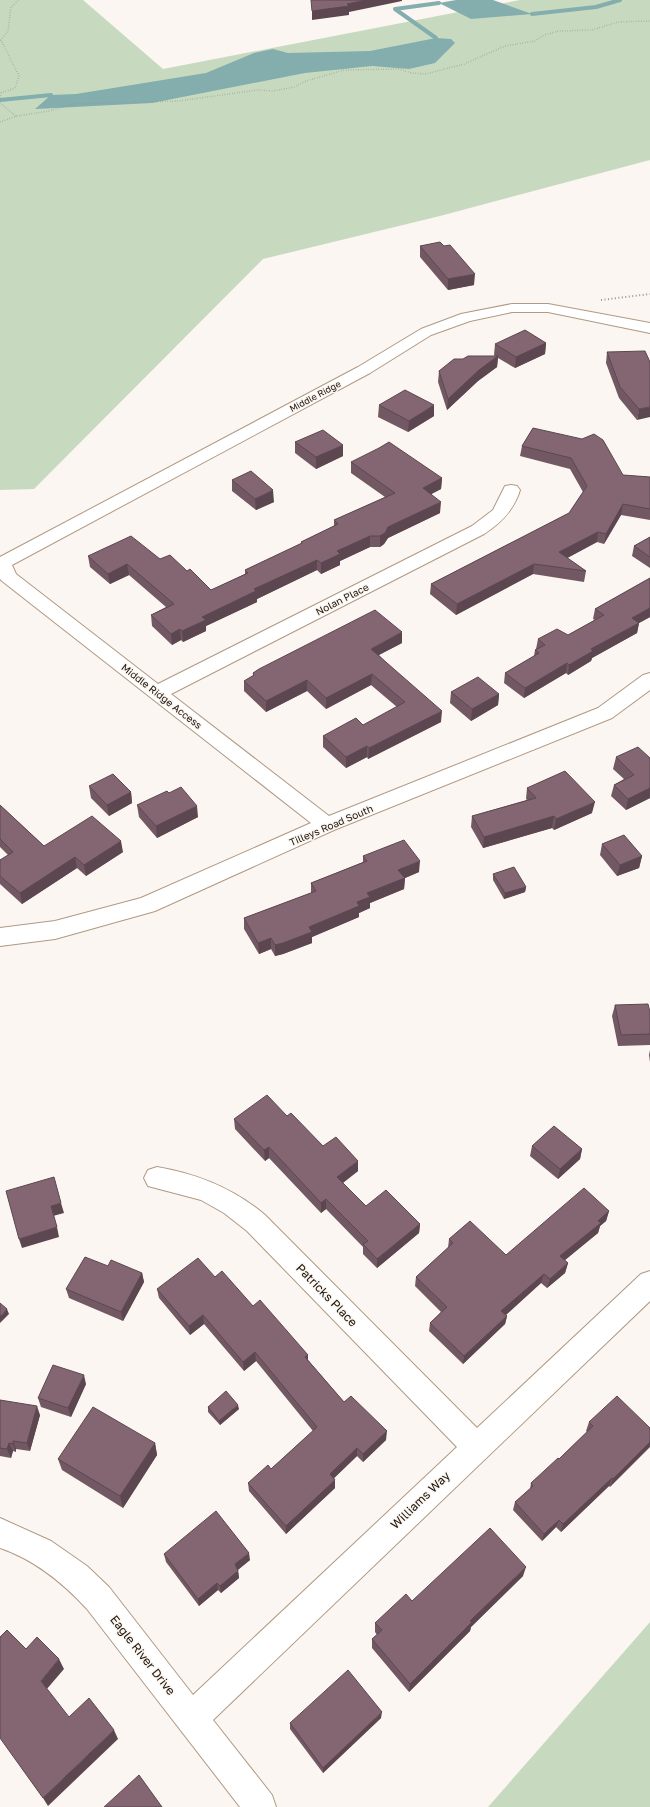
<svg xmlns="http://www.w3.org/2000/svg" width="650" height="1807" font-family="'Golos Text',sans-serif">
<rect width="100%" height="100%" fill="#fbf6f1"/>
<g fill="#c7dac0">
<path d="M0 0H83L163 69 520 0H650V160L440 216 263 259 34 489 0 490Z"/>
<path d="M650 1622V1807H488Z"/>
</g>
<g fill="#84adad">
<path d="M456 0H493L532 14 471 19 439 3Z"/>
<path d="M436 38 451 39 455 43 435 63 409 69 372 66 305 73 152 103 35 109 51 95 76 94 206 73 254 53 273 49 288 53 370 51Z"/>
</g>
<g fill="none" stroke-linecap="round" stroke-linejoin="round">
<g stroke="#84adad" stroke-width="4">
<path d="M532 14 596 7 620 0"/>
<path d="M436 38 395 9 439 3"/>
<path d="M0 100 51 95"/>
</g>
<defs>
<g id="minor">
<path d="M512 304H548L650 323V333L548 312H512L470 321 431 335 370 373 12 565 16 574 158 684 472 526 493 510 505 486 511 485 517 486 520 490C514 510 501 523 484 534L171 694 329 816 598 708 643 675 650 673V690L612 718 334 830 155 911 55 939 0 946V928L55 921 141 898 311 823 2 581 0 579V557L358 367 421 329 461 314Z"/>
<path d="M157 1167C198 1174 233 1188 265 1215L477 1428 641 1274 650 1271V1301L213 1720 272 1795 276 1807H240L87 1609C62 1582 35 1560 0 1548V1518L51 1541 87 1566 109 1587 193 1695 457 1447 247 1231 224 1213 201 1200 148 1186 144 1178 148 1170Z"/>
</g>
</defs>
<use href="#minor" stroke="#b19982" stroke-width="2"/>
<g stroke="#9b958e" stroke-width="1.5" stroke-dasharray="0.5 2" stroke-linecap="butt">
<path d="M0 98 1 93 15 88 19 76 1 40 8 31 11 7 19 0"/>
<path d="M0 103 16 116"/>
<path d="M0 122 17 116 49 111 73 104 178 101 258 90 273 91 294 87 306 81 344 70 399 69 411 73 426 74 464 64 505 46 535 41 544 35 559 31 592 30 618 22 650 21"/>
</g>
<path stroke="#9b958e" stroke-width="2" stroke-dasharray="1 2.5" stroke-linecap="butt" d="M601 300 650 294"/>
<use href="#minor" fill="#fff" fill-rule="evenodd"/>
</g>
<g fill="#725863">
<path d="M420 246 474 285 448 290 420 257Z"/>
<path d="M546 343 545 354 515 368 498 358 497 367 478 381 447 410 438 382 439 371 463 359 495 356 494 355 495 344Z"/>
<path d="M607 352 650 362 637 420 619 398 606 363Z"/>
<path d="M379 405 434 416 408 432 378 417Z"/>
<path d="M533 428 623 475 650 477V520L621 515 604 544 597 542 567 558 586 571 584 582 533 574 456 615 430 594 431 584 569 513 583 492 570 469 520 456 522 446Z"/>
<path d="M295 442 343 456 316 469 295 453Z"/>
<path d="M351 462 442 478 441 489 431 494 440 513 388 538 384 544 380 547H370L340 561V565L321 574 317 570 257 599V602L206 626V631L183 642 181 640 172 645 152 626 151 615 166 607 129 575 110 584 90 567 88 556 160 559 187 571 211 590 245 574V570L301 544V542L334 526V520L385 497 351 473Z"/>
<path d="M232 480 274 502 256 510 232 491Z"/>
<path d="M650 537V568L632 556 634 546Z"/>
<path d="M650 578V617L639 623 637 633 592 658 591 661 568 675 566 673 524 698 504 683 505 673 534 656 535 650 536 649 538 639 568 635 595 620 593 619 595 609Z"/>
<path d="M402 643 379 655 441 722 368 759 367 757 346 768 323 747V736L363 725 397 707 371 685 326 709 307 691 266 712 244 691V681L253 676V673Z"/>
<path d="M451 692 499 694 498 705 471 721 450 703Z"/>
<path d="M616 757 650 758V798L626 810 611 796 614 785 624 779 613 769Z"/>
<path d="M89 786 131 792 132 803 109 816 91 798Z"/>
<path d="M527 788 592 813 554 830 552 828 483 848 471 827 472 816 527 800 526 799Z"/>
<path d="M169 793 198 817 157 838 139 817 137 805Z"/>
<path d="M0 805 44 846 123 852 86 876 77 868 22 904 0 884V860L8 855 0 847Z"/>
<path d="M602 844 642 856 639 868 617 876 600 855Z"/>
<path d="M363 856 419 872 405 878 404 889 370 903V908L359 913V917L312 937V943L283 954 275 956 271 949 259 954 244 929V918L311 893V883L363 862Z"/>
<path d="M493 874 526 887 525 892 504 899 493 880Z"/>
<path d="M615 1005 650 1012V1045L618 1046 612 1016Z"/>
<path d="M650 1050V1062L649 1055Z"/>
<path d="M287 1116 323 1146 358 1171 343 1183 366 1206 420 1224 419 1233 377 1268 363 1254V1247L326 1209 321 1213 269 1158 265 1161 235 1129 234 1119Z"/>
<path d="M532 1146 582 1149 580 1159 558 1179 530 1156Z"/>
<path d="M609 1211 606 1221 600 1226 598 1233 564 1260 568 1263 565 1273 547 1288 541 1283 506 1315 507 1316 505 1324 463 1364 429 1331 430 1323 441 1312 415 1286 416 1277 448 1248 449 1239 506 1255Z"/>
<path d="M108 1266 142 1273 144 1282 123 1321 69 1298 66 1289Z"/>
<path d="M215 1277 253 1306 308 1355V1360L344 1402 386 1440 363 1462 357 1456 334 1478 335 1480V1488L286 1534 249 1491 248 1483 271 1469 313 1431 256 1361 244 1371 204 1324 190 1335 159 1298 157 1289Z"/>
<path d="M86 1384 71 1417 41 1407 38 1398Z"/>
<path d="M0 1400 40 1415 30 1451 16 1449V1452L13 1451 11 1458 0 1456Z"/>
<path d="M208 1407 239 1409 220 1425 208 1412Z"/>
<path d="M589 1422 650 1428 610 1487 609 1486 561 1532 556 1527 542 1541 513 1510 515 1502 530 1489 531 1483 559 1459 587 1432 586 1431Z"/>
<path d="M155 1443 157 1455 123 1508 62 1470 58 1459Z"/>
<path d="M164 1554 250 1560 238 1570 239 1578 221 1593 218 1590 199 1606 166 1562Z"/>
<path d="M523 1576 471 1627 470 1631 409 1692 372 1648V1639L377 1635 375 1632V1623L412 1601Z"/>
<path d="M381 1718 323 1773 290 1729V1723Z"/>
</g>
<g fill="#5c4750">
<path d="M366 0H402V1L349 12V15L312 20V11Z"/>
<path d="M475 274 474 285 448 290V279Z"/>
<path d="M546 343 545 354 515 368 516 357Z"/>
<path d="M498 356 497 367 478 381 447 410 448 399 479 370Z"/>
<path d="M434 405V416L408 432 409 421Z"/>
<path d="M650 407V417L637 420 639 409Z"/>
<path d="M343 445V456L316 469V457Z"/>
<path d="M442 478 441 489 422 499 423 488Z"/>
<path d="M273 490 274 502 256 510 255 499Z"/>
<path d="M441 502 440 513 388 538 384 544 380 547V536L388 527Z"/>
<path d="M623 504 621 515 604 544 606 534Z"/>
<path d="M598 532 597 542 558 563 559 552Z"/>
<path d="M370 536V547L340 561V565L321 574V563L337 551Z"/>
<path d="M317 560V570L257 599V602L206 626V631L183 642 182 631 202 617 254 589Z"/>
<path d="M127 564 129 575 110 584 108 574Z"/>
<path d="M534 564 533 574 456 615 457 604Z"/>
<path d="M650 608V617L639 623 637 633 592 658 591 661 568 675 569 665 632 618Z"/>
<path d="M180 629 181 640 172 645 171 634Z"/>
<path d="M402 632V643L371 659V649Z"/>
<path d="M567 663 566 673 524 698 525 688Z"/>
<path d="M372 674 371 685 326 709V698Z"/>
<path d="M307 680V691L266 712V701Z"/>
<path d="M499 694 498 705 471 721 472 709Z"/>
<path d="M442 711 441 722 368 759 369 748Z"/>
<path d="M367 746V757L346 768V757Z"/>
<path d="M650 788V798L626 810 628 799Z"/>
<path d="M131 792 132 803 109 816 107 805Z"/>
<path d="M595 802 592 813 554 830 556 819Z"/>
<path d="M197 806 198 817 157 838 156 826Z"/>
<path d="M554 816 552 828 483 848 484 837Z"/>
<path d="M121 841 123 852 86 876 84 865Z"/>
<path d="M642 856 639 868 617 876 620 865Z"/>
<path d="M75 857 77 868 22 904 20 893Z"/>
<path d="M420 861 419 872 405 878 404 889 370 903V908L359 913V917L312 937V943L283 954 275 956V945L357 902 367 893 398 870Z"/>
<path d="M526 887 525 892 504 899 505 893Z"/>
<path d="M271 938V949L259 954 258 943Z"/>
<path d="M269 1147V1158L265 1161 264 1150Z"/>
<path d="M582 1149 580 1159 558 1179 560 1169Z"/>
<path d="M358 1161V1171L337 1187V1177Z"/>
<path d="M326 1199V1209L321 1213V1203Z"/>
<path d="M61 1203 64 1213 53 1216 51 1206Z"/>
<path d="M609 1211 606 1221 600 1226 598 1233 558 1266 560 1256 598 1221Z"/>
<path d="M420 1224 419 1233 377 1268V1259Z"/>
<path d="M57 1227 59 1237 22 1248 19 1239Z"/>
<path d="M568 1263 565 1273 547 1288 550 1279Z"/>
<path d="M142 1273 144 1282 123 1321 121 1312Z"/>
<path d="M544 1274 541 1283 500 1320 501 1311Z"/>
<path d="M7 1309 9 1314 0 1323V1317Z"/>
<path d="M203 1315 204 1324 190 1335 189 1326Z"/>
<path d="M507 1316 505 1324 463 1364 464 1356Z"/>
<path d="M255 1352 256 1361 244 1371 243 1362Z"/>
<path d="M308 1355V1363L305 1357Z"/>
<path d="M84 1375 86 1384 71 1417 68 1408Z"/>
<path d="M238 1405 239 1409 220 1425 219 1421Z"/>
<path d="M37 1406 40 1415 30 1451 27 1443Z"/>
<path d="M387 1431 386 1440 363 1462V1454Z"/>
<path d="M13 1441 16 1449V1452L13 1444Z"/>
<path d="M650 1442V1447L610 1487 613 1479Z"/>
<path d="M9 1443 13 1451 11 1458 7 1449Z"/>
<path d="M155 1443 157 1455 123 1508 120 1496Z"/>
<path d="M357 1448V1456L330 1482V1474Z"/>
<path d="M612 1478 609 1486 561 1532 563 1524Z"/>
<path d="M335 1480V1488L286 1534V1526Z"/>
<path d="M559 1520 556 1527 542 1541 544 1534Z"/>
<path d="M249 1553 250 1560 236 1571 235 1564Z"/>
<path d="M526 1567 523 1576 471 1627 470 1631 409 1692 410 1684 470 1621Z"/>
<path d="M238 1571 239 1578 221 1593 220 1586Z"/>
<path d="M217 1583 218 1590 199 1606 198 1599Z"/>
<path d="M59 1659 64 1669 46 1690 41 1681Z"/>
<path d="M382 1712 381 1718 323 1773V1768Z"/>
<path d="M114 1730 118 1739 48 1806 43 1798Z"/>
</g>
<g fill="#846673" stroke="#5c4750">
<path d="M311 0H366L347 4 349 6 312 11Z"/>
<path d="M440 242 444 246 450 245 475 274 448 279 420 246Z"/>
<path d="M525 330 546 343 516 357 495 344Z"/>
<path d="M645 351 650 362V407L639 409 620 387 607 352Z"/>
<path d="M468 356H498L479 370 448 399 439 371 454 359H463Z"/>
<path d="M405 390 434 405 409 421 379 405Z"/>
<path d="M533 428 582 439 594 434 603 440 623 475 650 477V509L623 504 606 534 598 532 559 552 586 571 534 564 457 604 431 584 569 513 587 486 571 458 522 446Z"/>
<path d="M323 430 343 445 316 457 295 442Z"/>
<path d="M389 442 442 478 423 488 441 502 388 527 385 533 380 536H370L337 551 340 554 321 563 317 560 254 589 256 591 202 617 206 620 182 631 180 629 171 634 151 615 174 604 127 564 108 574 88 556 131 536 160 559 170 555 187 571 190 569 211 590 248 573 245 570 302 543 301 542 338 524 334 520 395 493 351 462 379 448Z"/>
<path d="M251 471 273 490 255 499 232 480Z"/>
<path d="M650 537V557L634 546Z"/>
<path d="M650 578V608L632 618 639 623 591 649 593 651 569 665 567 663 525 688 505 673 539 653 535 650 545 645 538 639 557 629 568 635 604 615 595 609Z"/>
<path d="M375 610 402 632 371 649 442 711 369 748 367 746 346 757 323 736 356 718 363 725 405 702 372 674 326 698 307 680 266 701 244 681 254 675 253 673 259 669Z"/>
<path d="M478 677 499 694 472 709 451 692Z"/>
<path d="M638 747 650 758V788L628 799 614 785 634 775 616 757Z"/>
<path d="M565 771 595 802 556 819 554 816 484 837 472 816 536 798 527 788Z"/>
<path d="M113 774 131 792 107 805 89 786Z"/>
<path d="M181 787 197 806 156 826 137 805 167 791 169 793Z"/>
<path d="M0 805 44 846 92 816 121 841 84 865 75 857 20 893 0 876V860L13 852 0 839Z"/>
<path d="M624 835 642 856 620 865 602 844Z"/>
<path d="M404 840 420 861 398 870 405 878 367 893 370 897 357 902 359 906 309 927 312 932 283 943 275 945 271 938 258 943 244 918 316 891 311 883 367 861 363 856Z"/>
<path d="M514 867 526 887 505 893 493 874Z"/>
<path d="M648 1004 650 1012V1034L621 1035 615 1005Z"/>
<path d="M267 1095 287 1116 291 1113 323 1146 336 1137 358 1161 337 1177 366 1206 386 1190 420 1224 377 1259 363 1244 368 1241 326 1199 321 1203 269 1147 264 1150 234 1119Z"/>
<path d="M554 1126 582 1149 560 1169 532 1146Z"/>
<path d="M54 1177 61 1203 51 1206 57 1227 19 1239 6 1191Z"/>
<path d="M584 1188 609 1211 598 1221 601 1223 560 1256 568 1263 550 1279 544 1274 501 1311 507 1316 464 1356 430 1323 447 1307 416 1277 453 1243 449 1239 470 1221 506 1255Z"/>
<path d="M85 1257 108 1266 111 1260 142 1273 121 1312 66 1289Z"/>
<path d="M198 1258 215 1277 222 1271 253 1306 260 1300 308 1355 305 1357 344 1402 351 1396 387 1431 363 1454 357 1448 330 1474 335 1480 286 1526 248 1483 268 1465 271 1469 317 1427 255 1352 243 1362 203 1315 189 1326 157 1289Z"/>
<path d="M0 1303 7 1309 0 1317Z"/>
<path d="M53 1365 84 1375 68 1408 38 1398Z"/>
<path d="M226 1391 238 1405 219 1421 208 1407Z"/>
<path d="M617 1396 650 1428V1442L613 1479 612 1478 563 1524 559 1520 544 1534 515 1502 533 1486 531 1483 558 1458 559 1459 593 1426 589 1422Z"/>
<path d="M0 1400 37 1406 27 1443 13 1441V1444L9 1443 7 1449 0 1448Z"/>
<path d="M93 1407 155 1443 120 1496 58 1459Z"/>
<path d="M216 1511 249 1553 235 1564 238 1571 220 1586 217 1583 198 1599 164 1554Z"/>
<path d="M490 1528 526 1567 470 1621 472 1622 410 1684 372 1639 382 1630 375 1623 406 1594 412 1601Z"/>
<path d="M7 1630 26 1649 37 1637 59 1659 41 1681 69 1717 89 1698 114 1730 43 1798 0 1738V1637Z"/>
<path d="M348 1670 382 1712 323 1768 290 1723Z"/>
<path d="M139 1775 162 1807H104Z"/>
</g>
<g text-anchor="middle" dominant-baseline="central" stroke-width="3" stroke-linejoin="round" paint-order="stroke">
<g font-size="9" fill="#1d140b" stroke="#fbf6f1">
<text transform="translate(315 396) rotate(-28)">Middle Ridge</text>
</g>
<g font-size="10" fill="#1d140b" stroke="#fbf6f1">
<text transform="translate(342 599) rotate(-27)">Nolan Place</text>
<text transform="translate(162 696) rotate(38)">Middle Ridge Access</text>
<text transform="translate(331 825) rotate(-23)">Tilleys Road South</text>
</g>
<g font-size="12" fill="#1d140b" stroke="#fbf6f1">
<text transform="translate(327 1295) rotate(46)">Patricks Place</text>
<text transform="translate(420 1500) rotate(-44)">Williams Way</text>
<text transform="translate(143 1655) rotate(52)">Eagle River Drive</text>
</g>
</g>
</svg>
